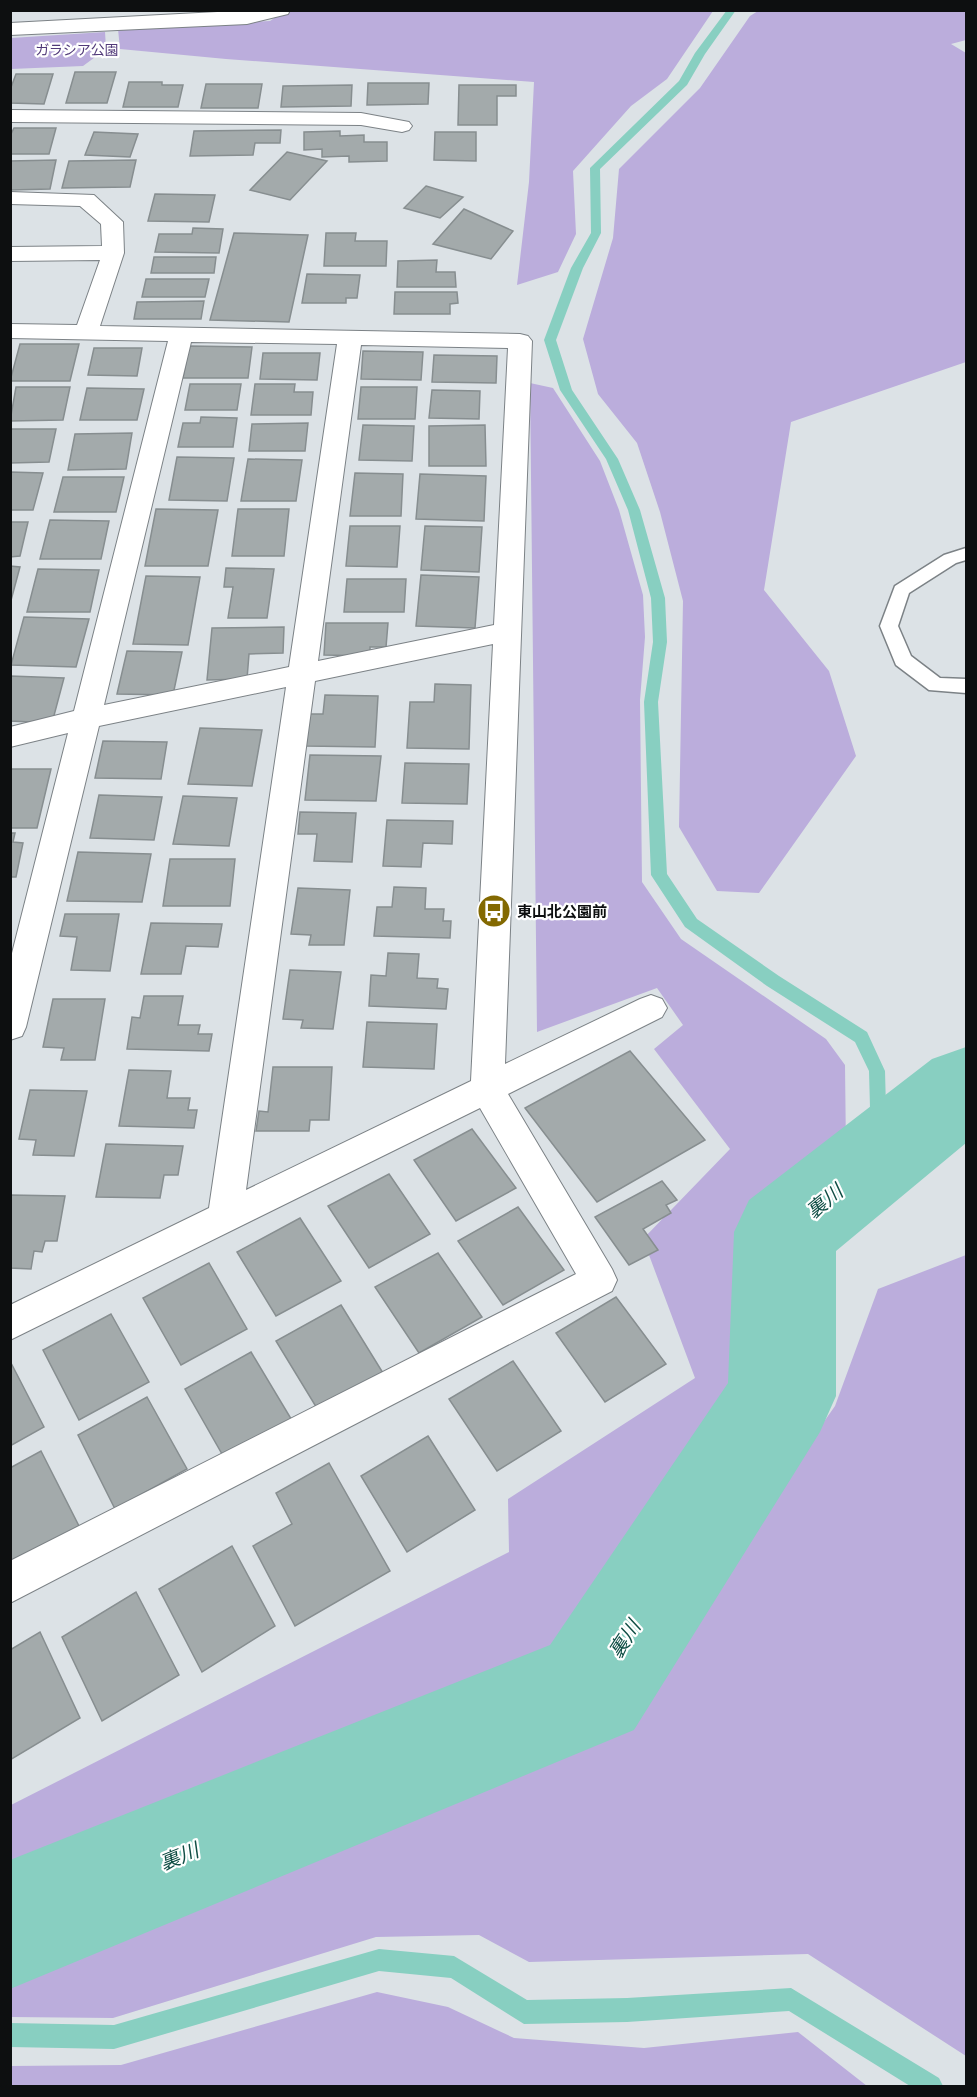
<svg xmlns="http://www.w3.org/2000/svg" width="977" height="2097" font-family="Ubuntu,'Noto Sans JP',sans-serif">
<rect width="100%" height="100%" fill="#dce2e6"/>
<g fill="#bbaddc">
<path d="M286 10 713 11 667 79 631 106 573 171 576 234 558 272 517 285 529 182 534 82 226 59 120 49 118 29 270 21Z"/>
<path d="M758 11H966V40L951 44 966 53V362L791 422 764 590 829 671 856 756 759 893 717 891 679 827 683 601 660 512 637 443 598 394 583 339 613 238 619 169 700 88 750 16Z"/>
<path d="M105 32 106 49 83 66 11 69V38Z"/>
<path d="M530 383 553 388 600 461 619 510 643 595 645 637 640 700 642 882 681 939 826 1039 845 1065 846 1152 758 1219 747 1387 573 1669 11 1895V1805L509 1552 508 1499 695 1378 643 1239 730 1149 654 1049 683 1025 657 988 537 1032Z"/>
<path d="M966 1255V2056L808 1954 529 1962 479 1935 376 1937 113 2018 11 2017V1967L621 1722 724 1564 835 1406 878 1289Z"/>
<path d="M377 1992 448 2007 514 2038 644 2048 798 2032 867 2086H11V2066L121 2065Z"/>
</g>
<g fill="none" stroke-linecap="round" stroke-linejoin="round">
<g fill="#88cfc1" fill-rule="evenodd">
<path d="M727 10H736L705 54 687 85 600 169 601 233 583 268 556 340 572 390 618 459 640 510 665 598 667 642 658 702 667 874 697 919 779 976 867 1032 885 1071 886 1108 881 1162 878 1167 872 1169 866 1167 863 1162 870 1108 869 1071 855 1042 767 986 685 927 651 875 644 702 653 642 651 598 628 510 606 459 560 390 544 340 571 268 591 233 590 168 679 81 695 53Z"/>
<path d="M379 1949 454 1956 527 2000 627 1998 791 1988 939 2078 943 2086H910L789 2011 627 2022 524 2024 451 1978 379 1971 114 2049 10 2047V2023L114 2025Z"/>
</g>
<path fill="#88cfc1" fill-rule="evenodd" d="M966 1047V1143L836 1251V1396L820 1432 634 1730 10 1989V1860L550 1645 728 1383 734 1232 749 1200 932 1059Z"/>
</g>
<g fill="#a3aaab" stroke="#878e90" stroke-width="1.5">
<path d="M75 72H116L107 103H66Z"/>
<path d="M16 74H53L44 104 10 103V90Z"/>
<path d="M129 82H162V85H183L178 107H123Z"/>
<path d="M368 83H429L428 104 367 105Z"/>
<path d="M206 84H262L258 108H201Z"/>
<path d="M352 85 351 106 281 107 283 86Z"/>
<path d="M459 85H516V96H497V125H458Z"/>
<path d="M14 128H56L49 154H10V136Z"/>
<path d="M281 130 280 143H255L253 155 190 156 194 131Z"/>
<path d="M340 131V136L364 135V142H387V161L349 162V156L322 157V149L304 150V132Z"/>
<path d="M94 132 138 134 130 157 85 155Z"/>
<path d="M435 132H476V161L434 160Z"/>
<path d="M287 152 327 161 290 200 250 190Z"/>
<path d="M56 160 50 189 10 190V161Z"/>
<path d="M136 160 130 187 62 188 69 161Z"/>
<path d="M426 186 463 197 440 218 404 208Z"/>
<path d="M155 194 215 195 209 222 148 221Z"/>
<path d="M464 209 513 231 491 259 433 244Z"/>
<path d="M193 228 223 229 219 253 155 252 159 234H192Z"/>
<path d="M234 233 308 235 289 322 210 320Z"/>
<path d="M326 233H356L355 241H387L386 266H324Z"/>
<path d="M154 257H216L214 273H151Z"/>
<path d="M437 260 436 272H455L456 287H397L398 261Z"/>
<path d="M307 274 360 275 357 298H346V303H302Z"/>
<path d="M146 279H209L205 297H142Z"/>
<path d="M395 292H457L458 303 450 304V314H394Z"/>
<path d="M204 301 201 319H134L137 302Z"/>
<path d="M20 344H79L70 381H10Z"/>
<path d="M189 346 252 347 248 378H183Z"/>
<path d="M94 348H142L137 376 88 375Z"/>
<path d="M363 351 423 352 421 380 361 379Z"/>
<path d="M263 353H320L317 380 260 379Z"/>
<path d="M434 355 497 356 496 383 432 382Z"/>
<path d="M190 384H241L237 410H185Z"/>
<path d="M255 384H295L294 392H313L311 415H251Z"/>
<path d="M16 387H70L63 420 10 421Z"/>
<path d="M361 387H417L415 419H358Z"/>
<path d="M87 388 144 389 137 420H80Z"/>
<path d="M432 390 480 391 479 419 429 418Z"/>
<path d="M201 417 237 418 233 447H178L183 423H200Z"/>
<path d="M308 423 305 451H249L252 424Z"/>
<path d="M363 425 414 426 412 461 359 460Z"/>
<path d="M485 425 486 466H429V426Z"/>
<path d="M10 429H56L49 462 10 463Z"/>
<path d="M132 433 126 469 68 470 75 434Z"/>
<path d="M177 457 234 458 227 501 169 500Z"/>
<path d="M248 459 302 460 296 501H241Z"/>
<path d="M10 472 43 473 33 510H10Z"/>
<path d="M355 473 403 474 401 516H350Z"/>
<path d="M420 474 486 476 484 521 416 519Z"/>
<path d="M63 477H124L116 512H54Z"/>
<path d="M156 509 218 510 208 566H145Z"/>
<path d="M238 509H289L284 556H232Z"/>
<path d="M50 520 109 521 101 559H40Z"/>
<path d="M10 522H28L20 556 10 557Z"/>
<path d="M350 526H400L397 567 346 566Z"/>
<path d="M425 526 482 527 479 572 421 570Z"/>
<path d="M10 566 20 567 10 604Z"/>
<path d="M226 568 274 569 267 618H228L233 587H224Z"/>
<path d="M38 569 99 570 90 612H27Z"/>
<path d="M421 575 479 577 475 628 416 626Z"/>
<path d="M146 576 200 577 188 645 133 644Z"/>
<path d="M347 579H406L404 612H344Z"/>
<path d="M24 617 89 619 76 667 11 665Z"/>
<path d="M326 623H388L386 647H370V656L324 655Z"/>
<path d="M284 627 283 653 249 654 247 679 207 680 212 628Z"/>
<path d="M127 651 182 652 173 695 117 694Z"/>
<path d="M10 676 64 678 52 723 10 721Z"/>
<path d="M435 684 471 685 469 749 407 748 410 702H434Z"/>
<path d="M325 695 378 696 375 747 306 746 310 714H323Z"/>
<path d="M200 728 262 730 252 786 188 784Z"/>
<path d="M103 741 167 742 161 779 95 778Z"/>
<path d="M310 755 381 756 376 801 305 800Z"/>
<path d="M405 763 469 764 467 804 402 803Z"/>
<path d="M10 769H51L37 828H10Z"/>
<path d="M99 795 162 797 154 840 90 838Z"/>
<path d="M183 796 237 798 229 846 173 844Z"/>
<path d="M300 812 356 813 352 862 314 861 317 834H298Z"/>
<path d="M387 820 453 821 452 844 423 843 421 867 383 866Z"/>
<path d="M10 833H15L13 842 23 843 16 877H10Z"/>
<path d="M78 852 151 854 142 902 67 901Z"/>
<path d="M170 859H235L230 906H163Z"/>
<path d="M394 887 426 888 425 909H444L443 921H451L450 938 374 936 377 907H392Z"/>
<path d="M298 888 350 890 344 945H309L311 935 291 934Z"/>
<path d="M65 914H119L110 971 71 970 77 937 60 936Z"/>
<path d="M151 923 222 924 218 947 186 946 181 974H141Z"/>
<path d="M388 953 419 954 417 978 438 979 437 988 448 989 446 1009 369 1006 371 975 386 976Z"/>
<path d="M290 970 341 972 333 1029 301 1028 303 1020 283 1019Z"/>
<path d="M144 996H183L178 1025H200L198 1034H212L209 1051 127 1049 132 1017 140 1018Z"/>
<path d="M53 999H105L95 1060H61L64 1048 43 1047Z"/>
<path d="M367 1022 437 1024 434 1069 363 1067Z"/>
<path d="M630 1051 705 1140 597 1202 525 1108Z"/>
<path d="M273 1067H332L329 1120H310L309 1131H256L259 1111 268 1112Z"/>
<path d="M129 1070 171 1071 167 1098H190L188 1110H197L194 1128 119 1126Z"/>
<path d="M30 1090 87 1091 74 1156 33 1155 36 1140 19 1139Z"/>
<path d="M472 1129 516 1188 456 1221 414 1160Z"/>
<path d="M106 1144 183 1146 178 1175H164L160 1198 96 1197Z"/>
<path d="M389 1174 430 1234 369 1268 328 1206Z"/>
<path d="M662 1181 677 1200 666 1205 671 1213 643 1229 658 1250 629 1265 595 1217Z"/>
<path d="M10 1195 65 1196 57 1241H45L42 1252 34 1251 31 1269 10 1268Z"/>
<path d="M518 1207 564 1270 503 1305 458 1241Z"/>
<path d="M300 1218 341 1281 276 1316 237 1252Z"/>
<path d="M438 1253 482 1317 419 1353 375 1287Z"/>
<path d="M209 1263 247 1329 181 1365 143 1298Z"/>
<path d="M616 1297 666 1364 605 1402 556 1333Z"/>
<path d="M341 1305 383 1373 318 1410 276 1341Z"/>
<path d="M111 1314 149 1382 79 1420 43 1350Z"/>
<path d="M251 1352 293 1422 226 1461 185 1389Z"/>
<path d="M10 1361 44 1427 10 1446Z"/>
<path d="M513 1361 561 1431 497 1471 449 1399Z"/>
<path d="M147 1397 187 1469 115 1509 78 1435Z"/>
<path d="M428 1436 475 1510 407 1552 361 1476Z"/>
<path d="M41 1451 79 1526 10 1566V1468Z"/>
<path d="M329 1463 390 1571 295 1626 253 1546 292 1524 276 1493Z"/>
<path d="M232 1546 275 1626 202 1672 159 1589Z"/>
<path d="M136 1592 179 1675 102 1721 62 1637Z"/>
<path d="M40 1632 80 1718 10 1760V1650Z"/>
</g>
<g fill="none" stroke-linecap="round" stroke-linejoin="round">
<defs>
<path id="lane" d="M966 548V560L956 563 909 593 898 626 911 656 940 678 966 679V693L929 690 896 665 880 626 895 586 944 555Z"/>
<g id="street">
<path d="M255 10H290L288 14 247 24 10 35V23Z"/>
<path d="M10 110 361 113 409 122 412 126 409 130 402 132 361 125 10 122Z"/>
<path d="M10 192 94 195 123 222 124 253 100 326 520 334 528 336 532 341 505 1064 640 999 651 995 662 999 667 1008 662 1017 508 1094 612 1269 617 1280 612 1291 10 1603V1561L576 1274 480 1108 10 1340V1305L209 1208 286 687 99 726 26 1027 22 1036 10 1040V961L68 733 10 747V727L74 711 168 341 10 338V324L77 325 100 260 10 261V247L102 246 101 224 80 206 10 204ZM191 342 337 344 289 667 104 705ZM361 345 508 348 494 625 318 661ZM493 644 471 1081 246 1190 315 681Z"/>
</g>
</defs>
<use href="#lane" stroke="#7c8286" stroke-width="3"/>
<use href="#street" stroke="#7c8286" stroke-width="2"/>
<use href="#lane" fill="#fff" fill-rule="evenodd"/>
<use href="#street" fill="#fff" fill-rule="evenodd"/>
</g>
<defs>
<symbol id="bus-disc" viewBox="-11 -11 22 22"><circle r="9.5" fill="#836901" stroke="#fff"/><path d="M-5-6H5V4H4V6H2V4H-2V6H-4V4H-5ZM-3.5-4V0h7V-4ZM-3.5 1.2v1.5H-2V1.2ZM2 1.2v1.5H3.5V1.2Z" fill="#fff"/></symbol>
</defs>
<g fill-rule="evenodd">
<use href="#bus-disc" x="475" y="892" width="38" height="38"/>
</g>
<g text-anchor="middle" dominant-baseline="central" stroke-width="4.5" stroke-linejoin="round" paint-order="stroke">
<g font-size="14" fill="#513a79" stroke="#fff">
<text x="77" y="50">ガラシア公園</text>
</g>
<g font-size="15" font-weight="bold" fill="#0d0f10" stroke="#fff" text-anchor="start">
<text x="517" y="911">東山北公園前</text>
</g>
<g font-size="20" font-style="italic" fill="#104e45" stroke="#fff">
<text transform="translate(824 1201) rotate(-39)">裏川</text>
<text transform="translate(624 1639) rotate(-57)">裏川</text>
<text transform="translate(179 1856) rotate(-22)">裏川</text>
</g>
</g>
<rect width="977" height="2097" fill="none" stroke="#0d0f10" stroke-width="24"/>
</svg>
